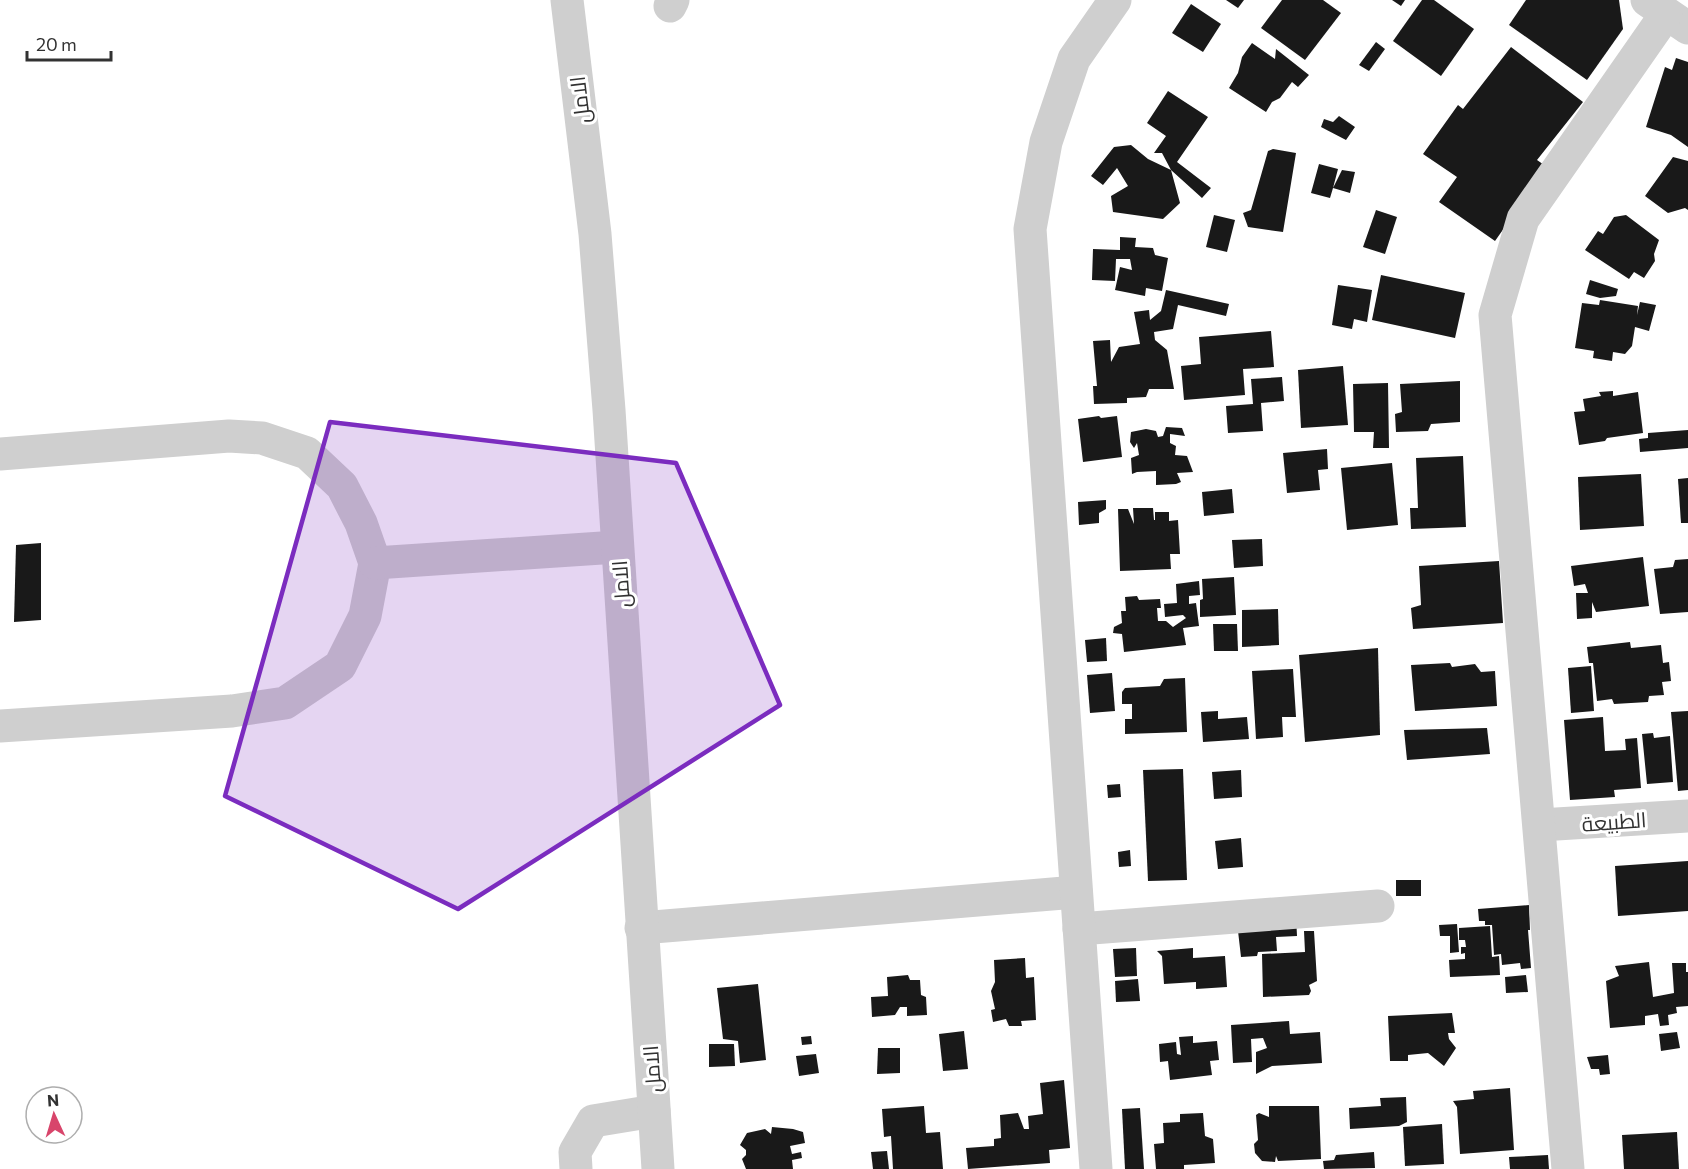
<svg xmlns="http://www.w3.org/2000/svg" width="1688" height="1169" font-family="Commissioner,Cairo,sans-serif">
<rect width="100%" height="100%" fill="#fff"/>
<g fill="#191919">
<path d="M1226 0H1244L1238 8Z"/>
<path d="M1282 0H1323L1341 13 1305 60 1261 28Z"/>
<path d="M1392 0H1405L1401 6Z"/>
<path d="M1422 0H1434L1474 29 1441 76 1393 41Z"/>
<path d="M1526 0H1619L1623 29 1587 80 1509 25Z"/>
<path d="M1191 4 1221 24 1203 52 1172 33Z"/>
<path d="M1376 42 1385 49 1369 71 1359 65Z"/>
<path d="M1252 43 1275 59 1276 49 1309 75 1298 87 1292 82 1280 98 1272 102 1266 112 1229 88 1238 73 1242 57Z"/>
<path d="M1511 47 1583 102 1537 160 1547 167 1495 241 1439 202 1457 177 1423 154 1458 105 1463 109Z"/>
<path d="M1676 58 1688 62V147L1671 135 1646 127 1665 67 1672 70Z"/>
<path d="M1168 91 1208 117 1177 162 1211 188 1202 198 1171 170 1180 203 1163 219 1113 212 1111 196 1128 186 1117 168 1103 185 1091 176 1114 147 1131 145 1148 159 1171 170 1162 153H1154L1166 136 1147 123Z"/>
<path d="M1339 116 1355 127 1346 140 1321 127 1324 119 1333 122Z"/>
<path d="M1273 149 1296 153 1283 232 1248 227 1243 213 1251 210 1268 151Z"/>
<path d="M1673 157 1688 161V210L1685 208 1668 213 1645 196Z"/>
<path d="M1319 164 1338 169 1333 188 1342 170 1355 172 1350 193 1333 188 1330 198 1311 193Z"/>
<path d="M1376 210 1397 217 1385 254 1363 247Z"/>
<path d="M1214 215 1235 220 1227 252 1206 247Z"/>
<path d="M1626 215 1659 240 1654 254 1655 261 1644 278 1634 272 1629 279 1585 250 1598 231 1603 234 1614 217Z"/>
<path d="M1120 237 1136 238 1135 247 1153 248 1155 255 1168 258 1162 291 1146 288 1145 296 1115 290 1120 267 1132 270 1130 259H1116L1115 281 1092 280 1093 249 1120 250Z"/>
<path d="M1381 275 1465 293 1455 338 1372 320Z"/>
<path d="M1590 280 1618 289 1616 296 1600 298 1586 294Z"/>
<path d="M1338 285 1372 290 1367 322 1354 319 1352 329 1332 325Z"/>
<path d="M1166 290 1229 304 1226 316 1178 305 1173 329 1154 332 1155 340 1167 350 1174 389H1149L1146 397 1127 398V403L1094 404 1093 386H1097L1093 341 1110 340 1111 362 1119 347 1140 344 1134 312 1149 310 1150 320 1161 311Z"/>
<path d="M1600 300 1638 306 1637 315 1640 302 1656 305 1649 331 1635 327 1632 346 1625 354 1613 352 1612 361 1593 358 1594 351 1575 348 1582 303 1599 305Z"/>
<path d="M1271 331 1274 367 1243 369 1245 395 1184 400 1181 366 1201 364 1199 337Z"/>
<path d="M1343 366 1348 425 1301 428 1298 370Z"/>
<path d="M1282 377 1284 401 1261 403 1263 431 1228 433 1226 406 1253 404 1251 379Z"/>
<path d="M1460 381V422L1431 424 1428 431 1396 432 1395 414 1402 412 1400 384Z"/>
<path d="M1388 383 1389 448H1373L1374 432H1354L1353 384Z"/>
<path d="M1613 391V396L1638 392 1643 433 1607 438 1605 441 1579 445 1574 412 1585 411 1583 399 1601 396 1599 392Z"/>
<path d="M1099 416 1101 418 1117 416 1122 457 1083 462 1078 419Z"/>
<path d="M1166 427 1182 428 1185 436 1170 434V443L1176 446 1175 455 1187 456 1193 472 1177 473 1181 482 1176 484 1156 485V471L1137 472 1132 474 1131 458 1139 455 1137 443 1134 448 1130 442 1131 432 1146 429 1156 431 1158 437 1163 436Z"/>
<path d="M1688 430V448L1640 452 1639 439 1648 438V433Z"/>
<path d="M1327 449 1328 469 1318 470 1320 490 1287 493 1283 453Z"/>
<path d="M1463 456 1466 527 1411 529 1410 508H1418L1416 458Z"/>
<path d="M1392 463 1398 525 1347 530 1341 468Z"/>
<path d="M1641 474 1644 526 1580 530 1578 477Z"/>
<path d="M1688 478V523H1681L1678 479Z"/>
<path d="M1232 489 1234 513 1204 516 1202 492Z"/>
<path d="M1106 500V509L1099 513V523L1079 525 1078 502Z"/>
<path d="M1133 508H1153L1154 520H1155V512H1169V521L1178 520 1180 554H1170L1171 569 1120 571 1118 509H1128L1134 524Z"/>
<path d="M1262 539 1263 566 1234 568 1232 540Z"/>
<path d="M41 543V620L14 622 16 545Z"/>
<path d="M1643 557 1649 606 1596 612 1592 602V618L1577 619 1576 593H1588L1585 584 1574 586 1571 566Z"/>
<path d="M1688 559V612L1660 614 1654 569 1673 567 1675 560Z"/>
<path d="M1499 561 1503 623 1413 629 1411 608 1421 605 1419 566Z"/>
<path d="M1234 577 1236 615 1200 617V600L1203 599 1202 579Z"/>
<path d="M1199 581 1200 595 1189 596V604L1196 603 1199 626 1183 628 1186 645 1124 652 1122 634 1113 633 1114 627 1122 623 1121 611H1126L1125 597 1137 596 1139 600 1160 599 1161 608H1157L1158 621H1166L1173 627 1186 618 1183 615 1165 617 1164 604 1177 603 1176 584Z"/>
<path d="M1278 609 1279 645 1242 647V610Z"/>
<path d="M1213 624H1237L1238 651H1214Z"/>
<path d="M1106 638 1107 661 1087 662 1085 640Z"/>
<path d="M1630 642 1631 648 1661 645 1663 663 1669 662 1671 681 1662 682 1664 695 1649 696 1648 702 1614 704 1612 699 1597 701 1593 663H1589L1587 647Z"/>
<path d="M1378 648 1380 735 1305 742 1299 655Z"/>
<path d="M1450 663 1452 667 1475 664 1481 672 1495 671 1497 706 1415 711 1411 665Z"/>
<path d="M1591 666 1594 711 1571 713 1568 668Z"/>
<path d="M1293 669 1296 717H1282L1283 737 1256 739 1252 671Z"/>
<path d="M1112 673 1115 711 1090 713 1087 675Z"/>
<path d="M1185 678 1187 732 1125 734V719H1132V704H1122V692L1125 688 1160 686 1164 679Z"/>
<path d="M1218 711V719L1247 717 1249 739 1203 742 1201 712Z"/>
<path d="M1688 711V790L1678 791 1671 712Z"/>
<path d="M1603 717 1605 751 1626 750 1625 739 1637 738 1641 788 1614 790 1615 797 1570 800 1564 720Z"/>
<path d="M1487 728 1490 754 1407 760 1404 730Z"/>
<path d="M1653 733 1654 738 1670 736 1673 782 1647 784 1642 734Z"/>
<path d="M1183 769 1187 880 1148 881 1143 770Z"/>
<path d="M1241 770 1242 797 1214 799 1212 772Z"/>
<path d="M1120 784 1121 797 1108 798 1107 785Z"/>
<path d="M1241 838 1243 867 1218 869 1215 841Z"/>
<path d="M1130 850 1131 866 1119 867 1118 852Z"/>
<path d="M1688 861V911L1618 916 1615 866Z"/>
<rect x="1396" y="880" width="25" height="16"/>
<path d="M1529 905 1530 930H1528L1531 968 1521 969 1520 963 1502 965 1501 954 1494 955 1492 925H1485V921H1479L1478 909Z"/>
<path d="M1296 916 1297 936 1276 937 1277 951 1258 952 1257 956 1241 957 1238 931Z"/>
<path d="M1457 924 1459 952 1450 953V936H1440L1439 925Z"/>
<path d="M1490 926 1492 957 1499 956 1500 975 1450 977 1449 960 1465 959V953L1461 954V947H1466L1465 940H1459V928Z"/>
<path d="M1304 931H1314L1317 981 1309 985 1311 991 1309 995 1263 997 1262 954 1305 952Z"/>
<path d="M1136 948 1137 976 1115 977 1113 949Z"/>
<path d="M1193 948V958L1225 956 1227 987 1196 989V982L1164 984 1162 956 1157 951Z"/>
<path d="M1025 958 1026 978 1034 977 1036 1020 1021 1021 1022 1026H1009L1006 1019 993 1022 991 1010 995 1009 991 991 995 982 994 960Z"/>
<path d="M1649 962 1653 997 1674 993 1672 963H1686V972H1688V1006L1676 1007 1677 1013 1668 1015 1669 1025 1660 1026 1658 1014 1645 1016V1025L1610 1028 1606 981 1619 976 1615 966Z"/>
<path d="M908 975 910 980H920L921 995 926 997 927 1015 907 1016V1007H900L895 1015 872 1017 871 997 888 996 887 977Z"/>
<path d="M1526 975 1528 992 1506 993 1505 977Z"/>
<path d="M1138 979 1140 1001 1116 1002 1115 981Z"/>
<path d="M758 984 766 1060 740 1063 738 1041 723 1039 717 988Z"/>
<path d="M1452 1013 1455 1033H1448L1449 1039 1456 1048 1444 1066 1428 1053 1408 1055V1061H1390L1388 1016Z"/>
<path d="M1289 1021 1290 1034 1320 1032 1322 1063 1272 1066 1256 1074V1052L1267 1048 1263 1038 1251 1039 1252 1062 1233 1063 1231 1025Z"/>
<path d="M964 1031 968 1069 943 1071 939 1034Z"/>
<path d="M1677 1032 1680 1048 1661 1051 1659 1034Z"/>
<path d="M811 1036 812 1044 802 1045 801 1037Z"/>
<path d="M1193 1036V1043L1217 1041 1219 1060 1210 1061 1212 1075 1170 1080 1168 1061 1160 1062 1159 1044 1176 1042 1177 1054 1181 1055 1179 1037Z"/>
<path d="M709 1044H734L735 1066 709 1067Z"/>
<path d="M878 1048H900V1073L877 1074Z"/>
<path d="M816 1054 819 1073 799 1076 796 1056Z"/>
<path d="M1608 1055 1610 1074 1600 1075 1599 1069H1591L1587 1057Z"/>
<path d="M1064 1080 1070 1148 1049 1150 1050 1163 968 1169 966 1148 994 1146V1139L1001 1138 1000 1115 1018 1113 1024 1129H1029L1028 1116 1043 1114 1040 1083Z"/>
<path d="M1510 1088 1514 1150 1460 1154 1457 1107 1453 1101 1474 1099 1473 1091Z"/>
<path d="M1406 1097 1407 1122 1399 1126 1350 1129 1349 1108 1381 1106 1380 1098Z"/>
<path d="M924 1106 926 1133 940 1132 943 1169H893L891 1136 884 1137 882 1109Z"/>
<path d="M1269 1106H1319L1321 1159 1278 1161 1276 1156 1275 1162 1262 1161 1255 1153 1254 1144 1258 1140 1256 1115 1259 1113 1269 1117Z"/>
<path d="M1140 1108 1144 1169H1125L1122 1109Z"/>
<path d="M1203 1113 1205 1136 1213 1139 1215 1163 1184 1165V1169H1156L1154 1144 1164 1143 1163 1123 1180 1122V1114Z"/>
<path d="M1442 1124 1444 1164 1405 1166 1403 1127Z"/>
<path d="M772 1127 793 1129 803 1132 805 1143 790 1146 792 1154 801 1152 802 1158 792 1160 793 1169H746L742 1159 746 1155V1150L740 1145 747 1133 765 1129 771 1134Z"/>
<path d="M1677 1132 1679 1169H1624L1622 1135Z"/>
<path d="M887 1151 889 1169H873L871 1152Z"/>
<path d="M1374 1152 1375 1168 1324 1169 1323 1161 1334 1160 1336 1155Z"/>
<path d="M1548 1155 1549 1169H1510L1509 1157Z"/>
</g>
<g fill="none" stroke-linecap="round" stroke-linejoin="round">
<g stroke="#cfcfcf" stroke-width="33">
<path d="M1647 0 1688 28"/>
<path d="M670 6 673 0"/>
<path d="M0 454 229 436 262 438 307 453 342 486 361 523 375 563 365 616 340 666 285 703 232 711 0 726"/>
<path d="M375 563 617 547"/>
<path d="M1540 825 1688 816"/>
<path d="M641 928 1076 892"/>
<path d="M1079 929 1378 906"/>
<path d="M576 1169 575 1152 593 1121 654 1111"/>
<path d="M1096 1169 1030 229 1046 142 1074 59 1115 0"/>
<path d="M1568 1169 1495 315 1523 219 1666 14"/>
</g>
<path stroke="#cfcfcf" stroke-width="33" d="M567 0 595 234 609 410 658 1169"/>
</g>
<path fill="#7b2cbf" fill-opacity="0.2" stroke="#7b2cbf" stroke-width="4.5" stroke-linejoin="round" d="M330 422 676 463 780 705 458 909 225 796Z"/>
<g text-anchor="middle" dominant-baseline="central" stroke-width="6" stroke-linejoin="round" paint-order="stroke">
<g font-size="21" fill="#323232" stroke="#fff">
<text transform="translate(579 100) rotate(-97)">الامل</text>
<text transform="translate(620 584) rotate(-94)">الامل</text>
<text transform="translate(1614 821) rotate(-4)">الطبيعة</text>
<text transform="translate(651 1069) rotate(-94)">الامل</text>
</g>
</g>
<g transform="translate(54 1115) rotate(356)"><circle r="28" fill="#ffffff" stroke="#adadad" stroke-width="1.5"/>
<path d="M0-4.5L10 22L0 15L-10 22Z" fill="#d8456b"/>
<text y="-9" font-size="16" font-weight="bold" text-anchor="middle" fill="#323232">N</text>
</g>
<path d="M27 51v9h84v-9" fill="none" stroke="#323232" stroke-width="3"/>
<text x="36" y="51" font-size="18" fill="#323232" stroke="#ffffff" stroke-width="4.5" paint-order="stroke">20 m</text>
</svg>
